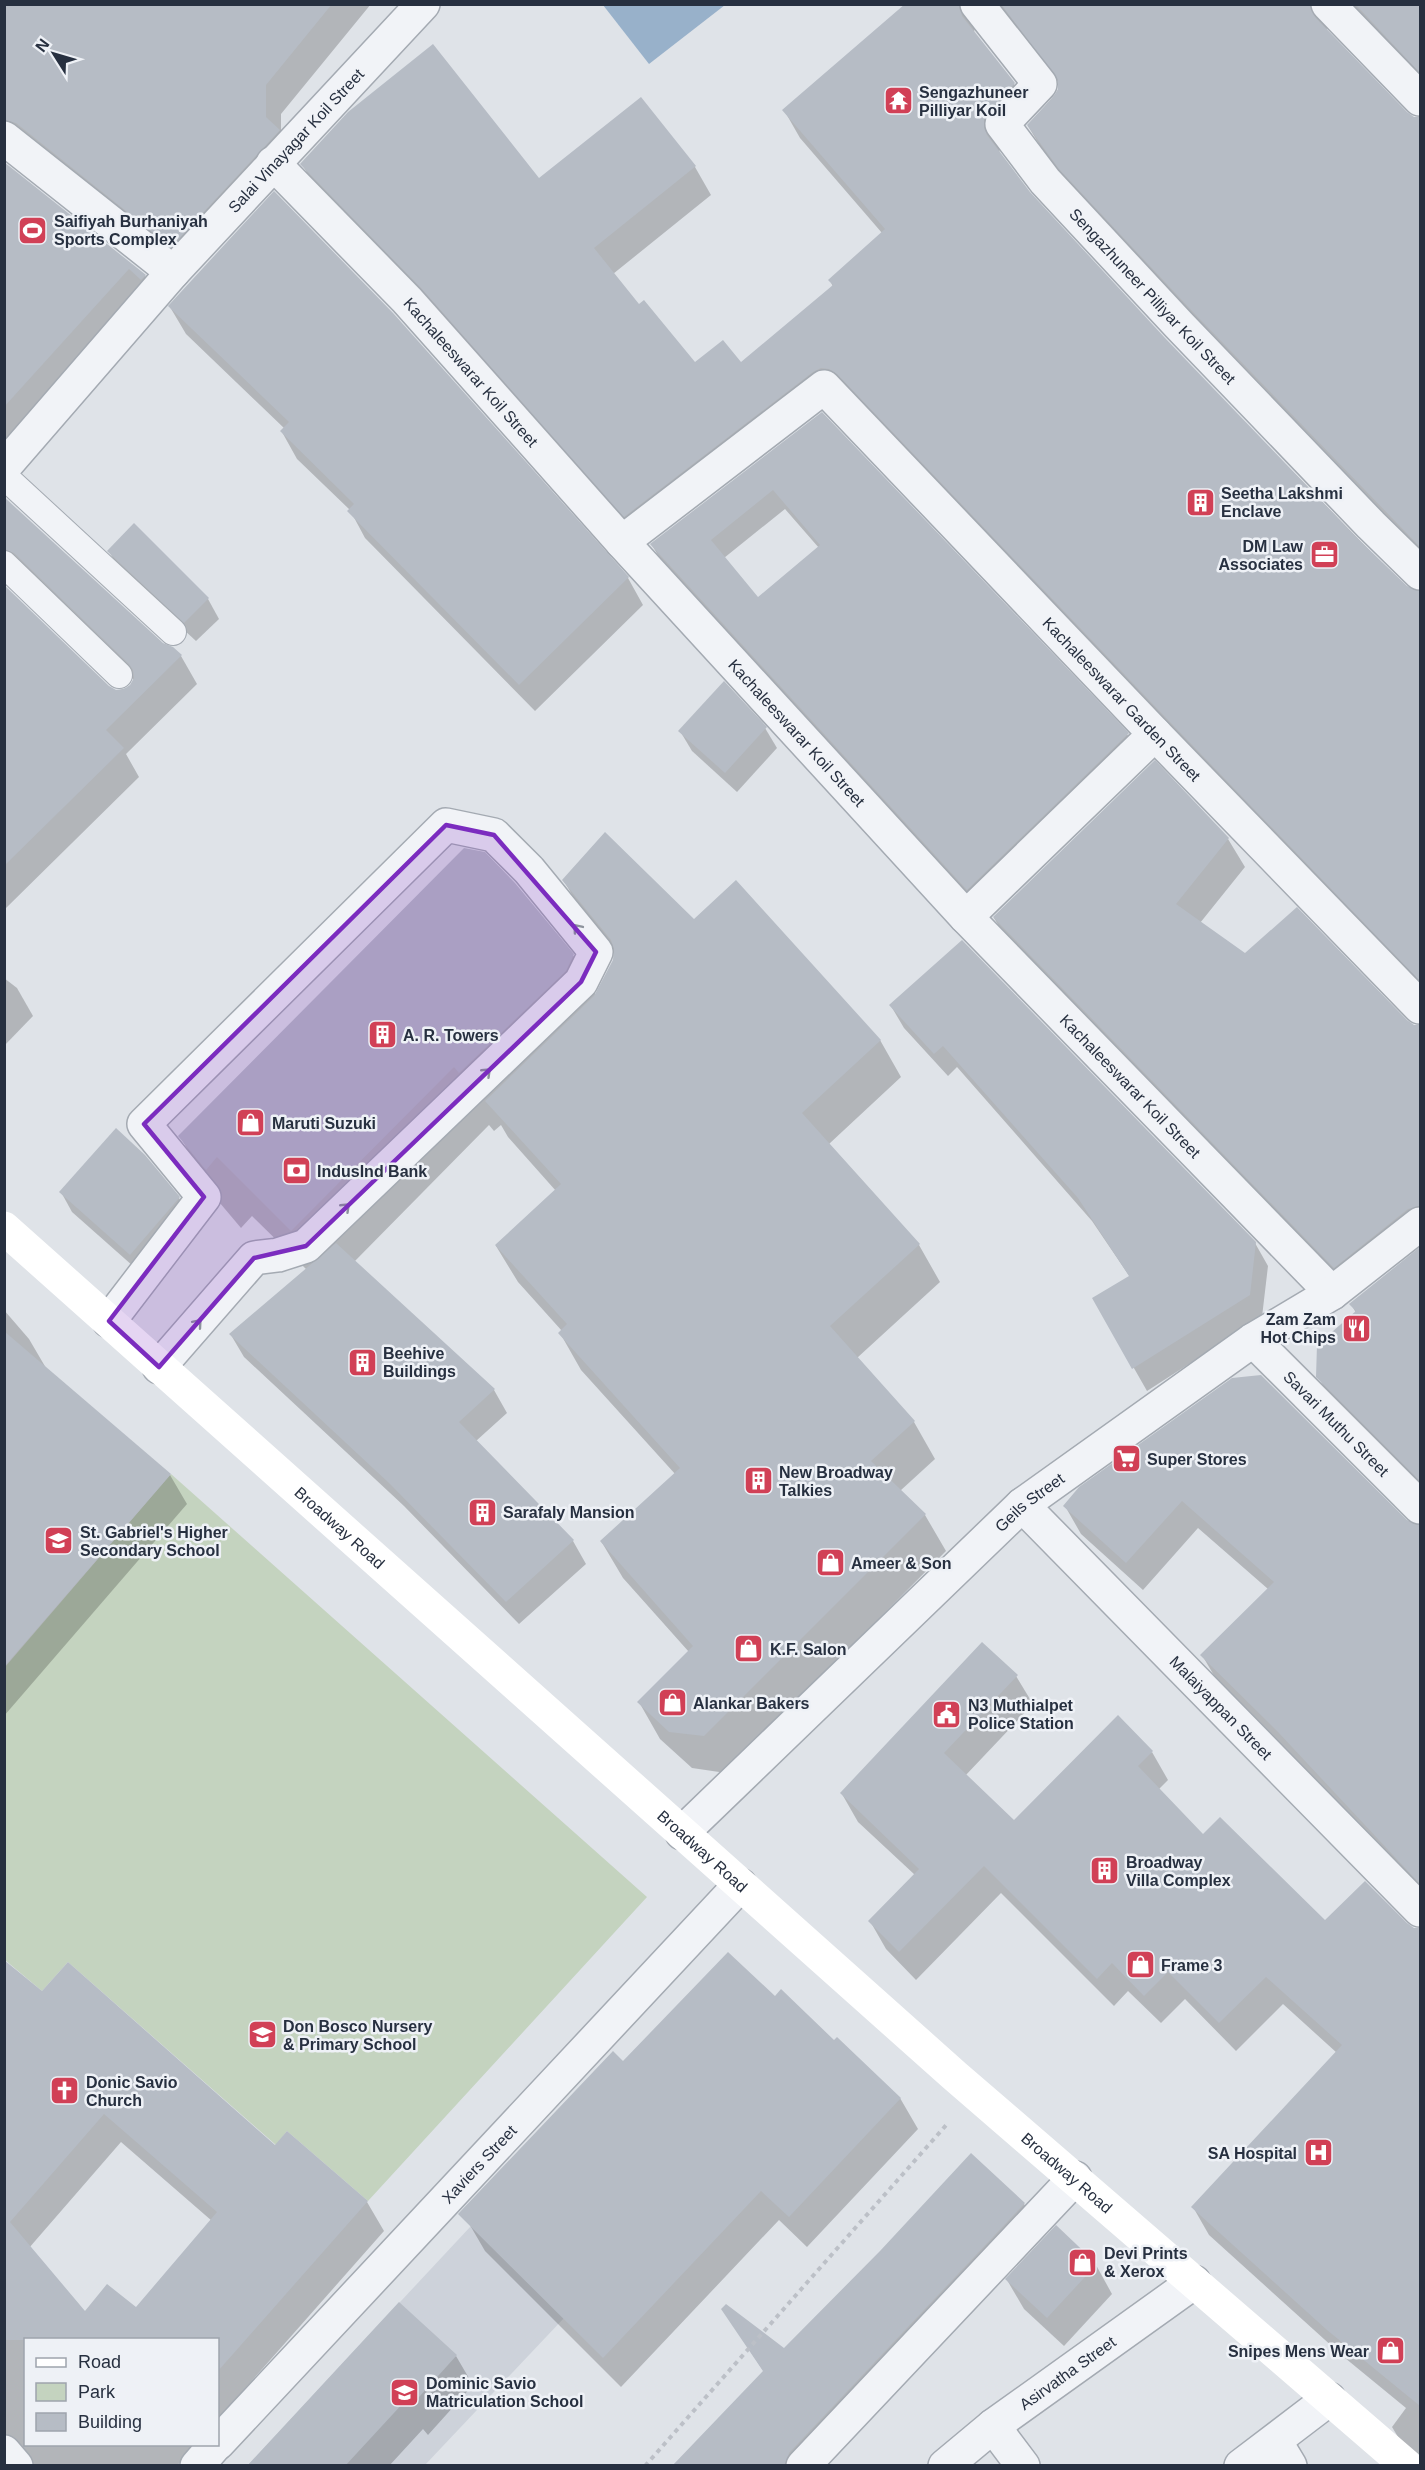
<svg xmlns="http://www.w3.org/2000/svg" width="1425" height="2470" font-family="Helvetica,sans-serif">
<rect width="100%" height="100%" fill="#dfe3e8"/>
<path fill="#cdd2da" d="M471 2226 564 2318 425 2465 247 2466Z"/>
<path fill="#c4d3bf" d="M171 1474 647 1897 368 2201 287 2131 276 2145 68 1962 42 1991 5 1960V1667Z"/>
<path fill="#98b1ca" d="M603 5H725L649 64Z"/>
<g fill="#0003" fill-rule="evenodd">
<path d="M4 4H371L281 114V136L188 274 4 157Z"/>
<path d="M907 4H1420V82L1330 19 1326 31 1406 113 1415 119H1420V556L1077 197 1045 154 1028 126 1059 90 1060 84 1009 20 975 26 974 33 1014 84 1030 112 1000 147 999 154 1030 195 1164 339 1406 588 1414 592 1420 593V990L838 396 642 544 318 192 302 164 539 180 641 99 695 167 711 195 613 274 639 306 695 364H741L833 287 830 280 882 233 800 138 784 110Z"/>
<path d="M4 164 145 276 161 304 4 454Z"/>
<path d="M170 307 628 578 643 605 535 711 365 538 350 510 297 459 282 432 285 429 186 334Z"/>
<path d="M822 414 1127 734 1138 754 979 908 663 564 652 545ZM785 509 819 548 758 599 724 558Z"/>
<path d="M4 508 162 644 181 656 197 684 126 754 139 777 4 910ZM9 581H32L134 680 130 687 116 691 108 687 5 588Z"/>
<path d="M109 551 208 599 219 619 196 641 120 571Z"/>
<path d="M765 728 777 748 737 792 692 751 680 731Z"/>
<path d="M1228 839 1245 867 1200 923 1245 955 1414 1026 1420 1027V1241L1351 1295 1011 946 994 918Z"/>
<path d="M564 881 694 921 880 1040 901 1077 829 1144 919 1245 940 1282 857 1358 914 1422 935 1459 900 1491 925 1515 946 1551 726 1773 692 1768 660 1739 639 1702 689 1652 623 1578 601 1541 676 1475 581 1370 560 1333 562 1331 518 1282 496 1246 556 1191 508 1137 501 1125 494 1131 489 1125 354 1262 494 1390 507 1413 476 1441 573 1541 586 1564 519 1624 404 1506 244 1357 231 1335 307 1270 252 1216 241 1228 214 1196 180 1136 573 955 596 995 614 961 615 955 585 917Z"/>
<path d="M4 978 17 988 33 1016 4 1046Z"/>
<path d="M891 1006 1255 1243 1268 1266 1262 1317 1147 1391 1094 1298 1130 1277 1092 1221 957 1067 948 1076 904 1028Z"/>
<path d="M61 1192 179 1198 190 1218 142 1274 72 1212Z"/>
<path d="M1420 1249V1491L1334 1405 1318 1376 1356 1313 1351 1304Z"/>
<path d="M4 1310 29 1339 46 1368 170 1475 187 1504 4 1716Z"/>
<path d="M1080 1488 1406 1521 1415 1527H1420V1894L1296 1760 1219 1684 1202 1655 1268 1589 1198 1528 1143 1590 1081 1534 1065 1506Z"/>
<path d="M1016 1676 1033 1704 965 1776 1014 1822 1152 1752 1168 1780 1158 1790 1203 1836 1325 1922 1406 1925 1414 1929 1420 1930V2464L1409 2455 1392 2427 1406 2408 1345 2358 1209 2235 1193 2207 1337 2053 1283 2004 1236 2051 1185 1999 1161 2023 1128 1991 1114 2006 1001 1893 916 1980 886 1949 870 1921 915 1875 858 1822 842 1794Z"/>
<path d="M4 1962 42 1993 275 2147 367 2202 384 2231 218 2419V2340H26V2444H195L177 2466H4ZM121 2142 212 2221 136 2310 85 2314 29 2248Z"/>
<path d="M775 1998 834 2042 900 2098 918 2129 807 2247 779 2220 621 2387 485 2251 467 2220 623 2063Z"/>
<path d="M971 2155 1024 2204 1034 2221 803 2466H677L764 2372 723 2310 784 2350 881 2252Z"/>
<path d="M1096 2265 1112 2294 1064 2346 1024 2309 1007 2280Z"/>
<path d="M456 2356 473 2385 428 2435 423 2429 389 2466H249Z"/>
</g>
<g fill="#b6bcc5" fill-rule="evenodd">
<path d="M4 4H332L266 85V117L280 130 171 247 16 123 4 120Z"/>
<path d="M905 4H959L962 16 1015 83 988 112 984 119V127L987 135 1030 192 1165 338 1357 538 1407 586 1420 591V981L1169 721 837 374 829 369 821 368 813 372 624 517 421 288 300 164 348 112 433 44 539 178 641 97 696 166 594 248 639 304 644 300 695 362 723 340 741 362 833 285 828 280 885 229 782 110Z"/>
<path d="M1001 4H1310L1315 17 1407 112 1414 117H1420V547L1193 312 1059 169 1027 125 1054 96 1058 89V80Z"/>
<path d="M1355 4H1420V73Z"/>
<path d="M4 162 146 275 141 280 129 269 4 407Z"/>
<path d="M274 191 393 313 629 577 519 685 347 511 354 504 280 431 289 422 168 306Z"/>
<path d="M822 412 1129 733 967 890 650 544ZM773 490 820 545 758 597 711 540Z"/>
<path d="M4 497 163 643 173 647 182 655 106 730 124 748 4 866V585L109 686 116 690 124 689 130 685 134 678 133 670 129 664 14 553 4 549Z"/>
<path d="M134 523 209 598 184 623 107 551Z"/>
<path d="M724 681 767 727 725 773 678 731Z"/>
<path d="M1155 760 1229 838 1176 904 1245 953 1297 907 1407 1020 1414 1025H1420V1206L1408 1209 1334 1268 993 917Z"/>
<path d="M605 832 694 919 736 880 881 1040 802 1113 920 1244 830 1326 915 1421 871 1461 926 1514 704 1736 669 1732 637 1702 693 1646 600 1541 680 1468 558 1333 567 1324 495 1245 561 1184 485 1101 594 996 613 960 614 949 611 940 562 880Z"/>
<path d="M464 848 485 852 515 883 574 954 566 971 459 1073 454 1067 291 1231 217 1157 206 1170 178 1136Z"/>
<path d="M962 940 1256 1242 1250 1295 1132 1369 1092 1298 1129 1276 1078 1198 943 1046 934 1054 889 1005Z"/>
<path d="M116 1128 145 1155 180 1197 130 1255 59 1192Z"/>
<path d="M336 1243 495 1389 459 1422 574 1540 506 1602 389 1483 229 1334Z"/>
<path d="M1420 1247V1481L1316 1377 1317 1345 1356 1311 1349 1304Z"/>
<path d="M4 1331 171 1474 4 1667Z"/>
<path d="M1261 1375 1407 1520 1420 1525V1884L1278 1732 1200 1655 1274 1582 1182 1501 1126 1563 1063 1506 1079 1487 1232 1378Z"/>
<path d="M982 1642 1018 1675 944 1753 1014 1820 1118 1715 1153 1751 1138 1766 1203 1834 1220 1817 1325 1920 1365 1881 1407 1923 1414 1928H1420V2406L1327 2330 1191 2207 1342 2045 1266 1977 1219 2023 1168 1972 1144 1996 1112 1963 1097 1979 984 1866 899 1952 868 1921 919 1869 840 1793Z"/>
<path d="M728 1952 775 1996 781 1989 834 2040 837 2037 901 2098 789 2217 761 2191 603 2358 458 2214 613 2051 623 2061Z"/>
<path d="M4 1960 42 1991 68 1962 275 2145 287 2131 368 2201 218 2371V2340H4ZM104 2114 217 2212 136 2307 107 2284 85 2311 10 2222Z"/>
<path d="M971 2153 1025 2203 789 2453 785 2465 672 2466 763 2371 721 2309 726 2304 784 2348 880 2251Z"/>
<path d="M1056 2225 1097 2264 1047 2318 1005 2279Z"/>
<path d="M399 2302 457 2355 410 2407 405 2401 345 2466H247Z"/>
</g>
<g fill="none" stroke-linecap="round" stroke-linejoin="round">
<defs>
<g id="service">
<path d="M4 476 173 632"/>
<path d="M4 564 119 675"/>
</g>
<g id="minor">
<path id="s1" d="M977 4 1040 84 1002 124 1045 181 1179 325 1371 525 1420 573"/>
<path d="M1328 4 1420 99"/>
<path d="M4 138 173 272"/>
<path id="s2" d="M273 163 407 300 622 542 966 917 1332 1293"/>
<path id="s3" d="M4 467 173 272 423 4"/>
<path id="s4" d="M622 542 824 387 1155 734 1420 1007"/>
<path d="M966 917 1155 734"/>
<path d="M109 1321 204 1197 144 1124 446 825 494 835 529 870 596 952 581 982 306 1246 278 1255 254 1258 159 1367"/>
<path id="s5" d="M1253 1340 1420 1507"/>
<path id="s6" d="M1022 1505 1420 1910"/>
<path id="s7" d="M682 1833 1022 1505 1253 1340 1332 1293 1420 1224"/>
<path d="M993 2426 1023 2466"/>
<path d="M1275 2441 1290 2466"/>
<path id="s8" d="M218 2443 740 1885"/>
<path d="M4 2452 16 2466"/>
<path d="M197 2466 216 2444"/>
<path d="M803 2466 1075 2178"/>
<path id="s9" d="M945 2466 993 2426 1194 2282"/>
<path d="M1241 2466 1329 2399"/>
</g>
</defs>
<use href="#service" stroke="#a4aab2" stroke-width="28"/>
<use href="#minor" stroke="#a4aab2" stroke-width="36"/>
<path stroke="#bcc0c7" stroke-width="4" stroke-dasharray="4.5 4.5" stroke-linecap="butt" d="M645 2466 948 2123"/>
<use href="#service" stroke="#f1f3f7" stroke-width="26"/>
<use href="#minor" stroke="#f1f3f7" stroke-width="33"/>
<path stroke="#fff" stroke-width="33" id="s10" d="M4 1228 955 2076 1407 2466"/>
</g>
<defs><path id="oneway-chevron" d="M-2-3.5L2.5 0L-2 3.5" fill="none" stroke-width="1.6" stroke-linecap="round" stroke-linejoin="round" transform="scale(1.5)"/></defs>
<g stroke="#8c929c">
<use href="#oneway-chevron" transform="translate(577 928) rotate(-130)"/>
<use href="#oneway-chevron" transform="translate(487 1072) rotate(-44)"/>
<use href="#oneway-chevron" transform="translate(346 1207) rotate(-44)"/>
<use href="#oneway-chevron" transform="translate(198 1323) rotate(-49)"/>
</g>
<path fill="#7b2cbf" fill-opacity="0.2" stroke="#7b2cbf" stroke-width="4.5" stroke-linejoin="round" d="M446 825 494 835 596 952 581 982 306 1246 254 1258 159 1367 109 1321 204 1197 144 1124Z"/>
<defs>
<symbol id="temple-square" viewBox="-11 -11 22 22"><rect x="-9" y="-9" width="18" height="18" rx="4" fill="#d14056" stroke="#eef1f6"/><path d="M0-6L5-2H3V0L6.5 2.5H4V6H1.5V3h-3V6H-4V2.5H-6.5L-3 0V-2H-5Z" fill="#fff"/></symbol>
<symbol id="stadium-square" viewBox="-11 -11 22 22"><rect x="-9" y="-9" width="18" height="18" rx="4" fill="#d14056" stroke="#eef1f6"/><path d="M0-5a6.5 5 0 1 0 0 10a6.5 5 0 1 0 0-10ZM-3.5-1.8h7v3.6h-7Z" fill="#fff"/></symbol>
<symbol id="building-square" viewBox="-11 -11 22 22"><rect x="-9" y="-9" width="18" height="18" rx="4" fill="#d14056" stroke="#eef1f6"/><path d="M-4-6H4V6H1V3H-1V6H-4ZM-2.5-4.3h1.7v1.8h-1.7ZM.8-4.3h1.7v1.8H.8ZM-2.5-1h1.7V.8h-1.7ZM.8-1h1.7V.8H.8Z" fill="#fff"/></symbol>
<symbol id="office-square" viewBox="-11 -11 22 22"><rect x="-9" y="-9" width="18" height="18" rx="4" fill="#d14056" stroke="#eef1f6"/><path d="M-6-3h4V-5.5h4V-3h4V5H-6ZM-1-4.5V-3h2v-1.5ZM-6 0V1H6V0Z" fill="#fff"/></symbol>
<symbol id="shop-square" viewBox="-11 -11 22 22"><rect x="-9" y="-9" width="18" height="18" rx="4" fill="#d14056" stroke="#eef1f6"/><path d="M-5-2.5h2.3a2.7 3.5 0 0 1 5.4 0H5L5.5 6h-11ZM-1.5-2.5h3a1.5 2.3 0 0 0-3 0Z" fill="#fff"/></symbol>
<symbol id="bank-square" viewBox="-11 -11 22 22"><rect x="-9" y="-9" width="18" height="18" rx="4" fill="#d14056" stroke="#eef1f6"/><path d="M-6-4H6V4H-6ZM0-2.3a2.3 2.3 0 1 0 0 4.6a2.3 2.3 0 1 0 0-4.6Z" fill="#fff"/></symbol>
<symbol id="restaurant-square" viewBox="-11 -11 22 22"><rect x="-9" y="-9" width="18" height="18" rx="4" fill="#d14056" stroke="#eef1f6"/><path d="M-5-6h1v4h1v-4h1v4h1v-4h1v5L-1.5 .5V6h-2V.5L-5-1ZM5-6V6H3V1.5H1.5Q1.5-4 5-6Z" fill="#fff"/></symbol>
<symbol id="supermarket-square" viewBox="-11 -11 22 22"><rect x="-9" y="-9" width="18" height="18" rx="4" fill="#d14056" stroke="#eef1f6"/><path d="M-6-5.5h2.5l.6 2H6L4.5 2H-2.5L-4.4-4H-6ZM-1.5 3.2a1.3 1.3 0 1 0 .1 0ZM3 3.2a1.3 1.3 0 1 0 .1 0Z" fill="#fff"/></symbol>
<symbol id="school-square" viewBox="-11 -11 22 22"><rect x="-9" y="-9" width="18" height="18" rx="4" fill="#d14056" stroke="#eef1f6"/><path d="M0-5L7-2L0 1L-7-2ZM-4 1L0 2.5L4 1V4Q0 6-4 4Z" fill="#fff"/></symbol>
<symbol id="civic-square" viewBox="-11 -11 22 22"><rect x="-9" y="-9" width="18" height="18" rx="4" fill="#d14056" stroke="#eef1f6"/><path d="M-.6-6.5H3V-4.5H.6V-3L4-1V1h2V6H-6V1h2V-1L-.6-3ZM-1.2 2.5V6h2.4V2.5Z" fill="#fff"/></symbol>
<symbol id="church-square" viewBox="-11 -11 22 22"><rect x="-9" y="-9" width="18" height="18" rx="4" fill="#d14056" stroke="#eef1f6"/><path d="M-1.2-6h2.4v3.5h3.3v2.4h-3.3V6h-2.4V-.1h-3.3v-2.4h3.3Z" fill="#fff"/></symbol>
<symbol id="hospital-square" viewBox="-11 -11 22 22"><rect x="-9" y="-9" width="18" height="18" rx="4" fill="#d14056" stroke="#eef1f6"/><path d="M-5-5h3v3.5h4V-5h3V5h-3V1.5h-4V5h-3Z" fill="#fff"/></symbol>
</defs>
<g fill-rule="evenodd">
<use href="#temple-square" x="882" y="84" width="33" height="33"/>
<use href="#stadium-square" x="16" y="214" width="33" height="33"/>
<use href="#building-square" x="1184" y="486" width="33" height="33"/>
<use href="#office-square" x="1308" y="538" width="33" height="33"/>
<use href="#building-square" x="366" y="1018" width="33" height="33"/>
<use href="#shop-square" x="234" y="1106" width="33" height="33"/>
<use href="#bank-square" x="280" y="1154" width="33" height="33"/>
<use href="#restaurant-square" x="1340" y="1312" width="33" height="33"/>
<use href="#building-square" x="346" y="1346" width="33" height="33"/>
<use href="#supermarket-square" x="1110" y="1442" width="33" height="33"/>
<use href="#building-square" x="742" y="1464" width="33" height="33"/>
<use href="#building-square" x="466" y="1496" width="33" height="33"/>
<use href="#school-square" x="42" y="1524" width="33" height="33"/>
<use href="#shop-square" x="814" y="1546" width="33" height="33"/>
<use href="#shop-square" x="732" y="1632" width="33" height="33"/>
<use href="#shop-square" x="656" y="1686" width="33" height="33"/>
<use href="#civic-square" x="930" y="1698" width="33" height="33"/>
<use href="#building-square" x="1088" y="1854" width="33" height="33"/>
<use href="#shop-square" x="1124" y="1948" width="33" height="33"/>
<use href="#school-square" x="246" y="2018" width="33" height="33"/>
<use href="#church-square" x="48" y="2074" width="33" height="33"/>
<use href="#hospital-square" x="1302" y="2136" width="33" height="33"/>
<use href="#shop-square" x="1066" y="2246" width="33" height="33"/>
<use href="#shop-square" x="1374" y="2334" width="33" height="33"/>
<use href="#school-square" x="388" y="2376" width="33" height="33"/>
</g>
<g text-anchor="middle" dominant-baseline="central" stroke-width="5" stroke-linejoin="round" paint-order="stroke">
<g font-size="16" font-weight="bold" fill="#273040" stroke="#eef1f6" text-anchor="start">
<text x="919" y="92">Sengazhuneer<tspan x="919" dy="18">Pilliyar Koil</tspan></text>
<text x="54" y="221">Saifiyah Burhaniyah<tspan x="54" dy="18">Sports Complex</tspan></text>
<text x="1221" y="493">Seetha Lakshmi<tspan x="1221" dy="18">Enclave</tspan></text>
<text x="1303" y="546" text-anchor="end">DM Law<tspan x="1303" dy="18">Associates</tspan></text>
<text x="403" y="1035">A. R. Towers</text>
<text x="272" y="1123">Maruti Suzuki</text>
<text x="317" y="1171">IndusInd Bank</text>
<text x="1336" y="1319" text-anchor="end">Zam Zam<tspan x="1336" dy="18">Hot Chips</tspan></text>
<text x="383" y="1353">Beehive<tspan x="383" dy="18">Buildings</tspan></text>
<text x="1147" y="1459">Super Stores</text>
<text x="779" y="1472">New Broadway<tspan x="779" dy="18">Talkies</tspan></text>
<text x="503" y="1512">Sarafaly Mansion</text>
<text x="80" y="1532">St. Gabriel's Higher<tspan x="80" dy="18">Secondary School</tspan></text>
<text x="851" y="1563">Ameer &amp; Son</text>
<text x="770" y="1649">K.F. Salon</text>
<text x="693" y="1703">Alankar Bakers</text>
<text x="968" y="1705">N3 Muthialpet<tspan x="968" dy="18">Police Station</tspan></text>
<text x="1126" y="1862">Broadway<tspan x="1126" dy="18">Villa Complex</tspan></text>
<text x="1161" y="1965">Frame 3</text>
<text x="283" y="2026">Don Bosco Nursery<tspan x="283" dy="18">&amp; Primary School</tspan></text>
<text x="86" y="2082">Donic Savio<tspan x="86" dy="18">Church</tspan></text>
<text x="1297" y="2153" text-anchor="end">SA Hospital</text>
<text x="1104" y="2253">Devi Prints<tspan x="1104" dy="18">&amp; Xerox</tspan></text>
<text x="1369" y="2351" text-anchor="end">Snipes Mens Wear</text>
<text x="426" y="2383">Dominic Savio<tspan x="426" dy="18">Matriculation School</tspan></text>
</g>
<g font-size="16" fill="#273040" stroke="#eef1f6">
<text stroke="none"><textPath href="#s3" startOffset="438">Salai Vinayagar Koil Street</textPath></text>
<text stroke="none"><textPath href="#s1" startOffset="386">Sengazhuneer Pilliyar Koil Street</textPath></text>
<text stroke="none"><textPath href="#s2" startOffset="288">Kachaleeswarar Koil Street</textPath></text>
<text stroke="none"><textPath href="#s4" startOffset="686">Kachaleeswarar Garden Street</textPath></text>
<text stroke="none"><textPath href="#s2" startOffset="774">Kachaleeswarar Koil Street</textPath></text>
<text stroke="none"><textPath href="#s2" startOffset="1260">Kachaleeswarar Koil Street</textPath></text>
<text stroke="none"><textPath href="#s5" startOffset="118">Savari Muthu Street</textPath></text>
<text stroke="none"><textPath href="#s7" startOffset="480">Geils Street</textPath></text>
<text stroke="none"><textPath href="#s10" startOffset="450">Broadway Road</textPath></text>
<text stroke="none"><textPath href="#s6" startOffset="284">Malaiyappan Street</textPath></text>
<text stroke="none"><textPath href="#s10" startOffset="936">Broadway Road</textPath></text>
<text stroke="none"><textPath href="#s8" startOffset="382">Xaviers Street</textPath></text>
<text stroke="none"><textPath href="#s10" startOffset="1422">Broadway Road</textPath></text>
<text stroke="none"><textPath href="#s9" startOffset="154">Asirvatha Street</textPath></text>
</g>
</g>
<rect width="1425" height="2470" fill="none" stroke="#273040" stroke-width="12"/>
<rect x="24" y="2338" width="195" height="108" fill="#eef1f6" stroke="#9ea4ad" stroke-width="1.5"/>
<rect x="36" y="2358" width="30" height="9" fill="#ffffff" stroke="#9ea4ad" stroke-width="1.5"/>
<text x="78" y="2368" font-size="18" fill="#273040">Road</text>
<rect x="36" y="2383" width="30" height="18" fill="#c4d3bf" stroke="#9ea4ad" stroke-width="1.5"/>
<text x="78" y="2398" font-size="18" fill="#273040">Park</text>
<rect x="36" y="2413" width="30" height="18" fill="#b6bcc5" stroke="#9ea4ad" stroke-width="1.5"/>
<text x="78" y="2428" font-size="18" fill="#273040">Building</text>
<g transform="translate(54 54) rotate(307)" stroke="#eef1f6" stroke-width="4.5" paint-order="stroke">
<path d="M0-4.5L10 22L0 15L-10 22Z" fill="#273040"/>
<text y="-9" font-size="16" font-weight="bold" text-anchor="middle" fill="#273040">N</text>
</g>
</svg>
